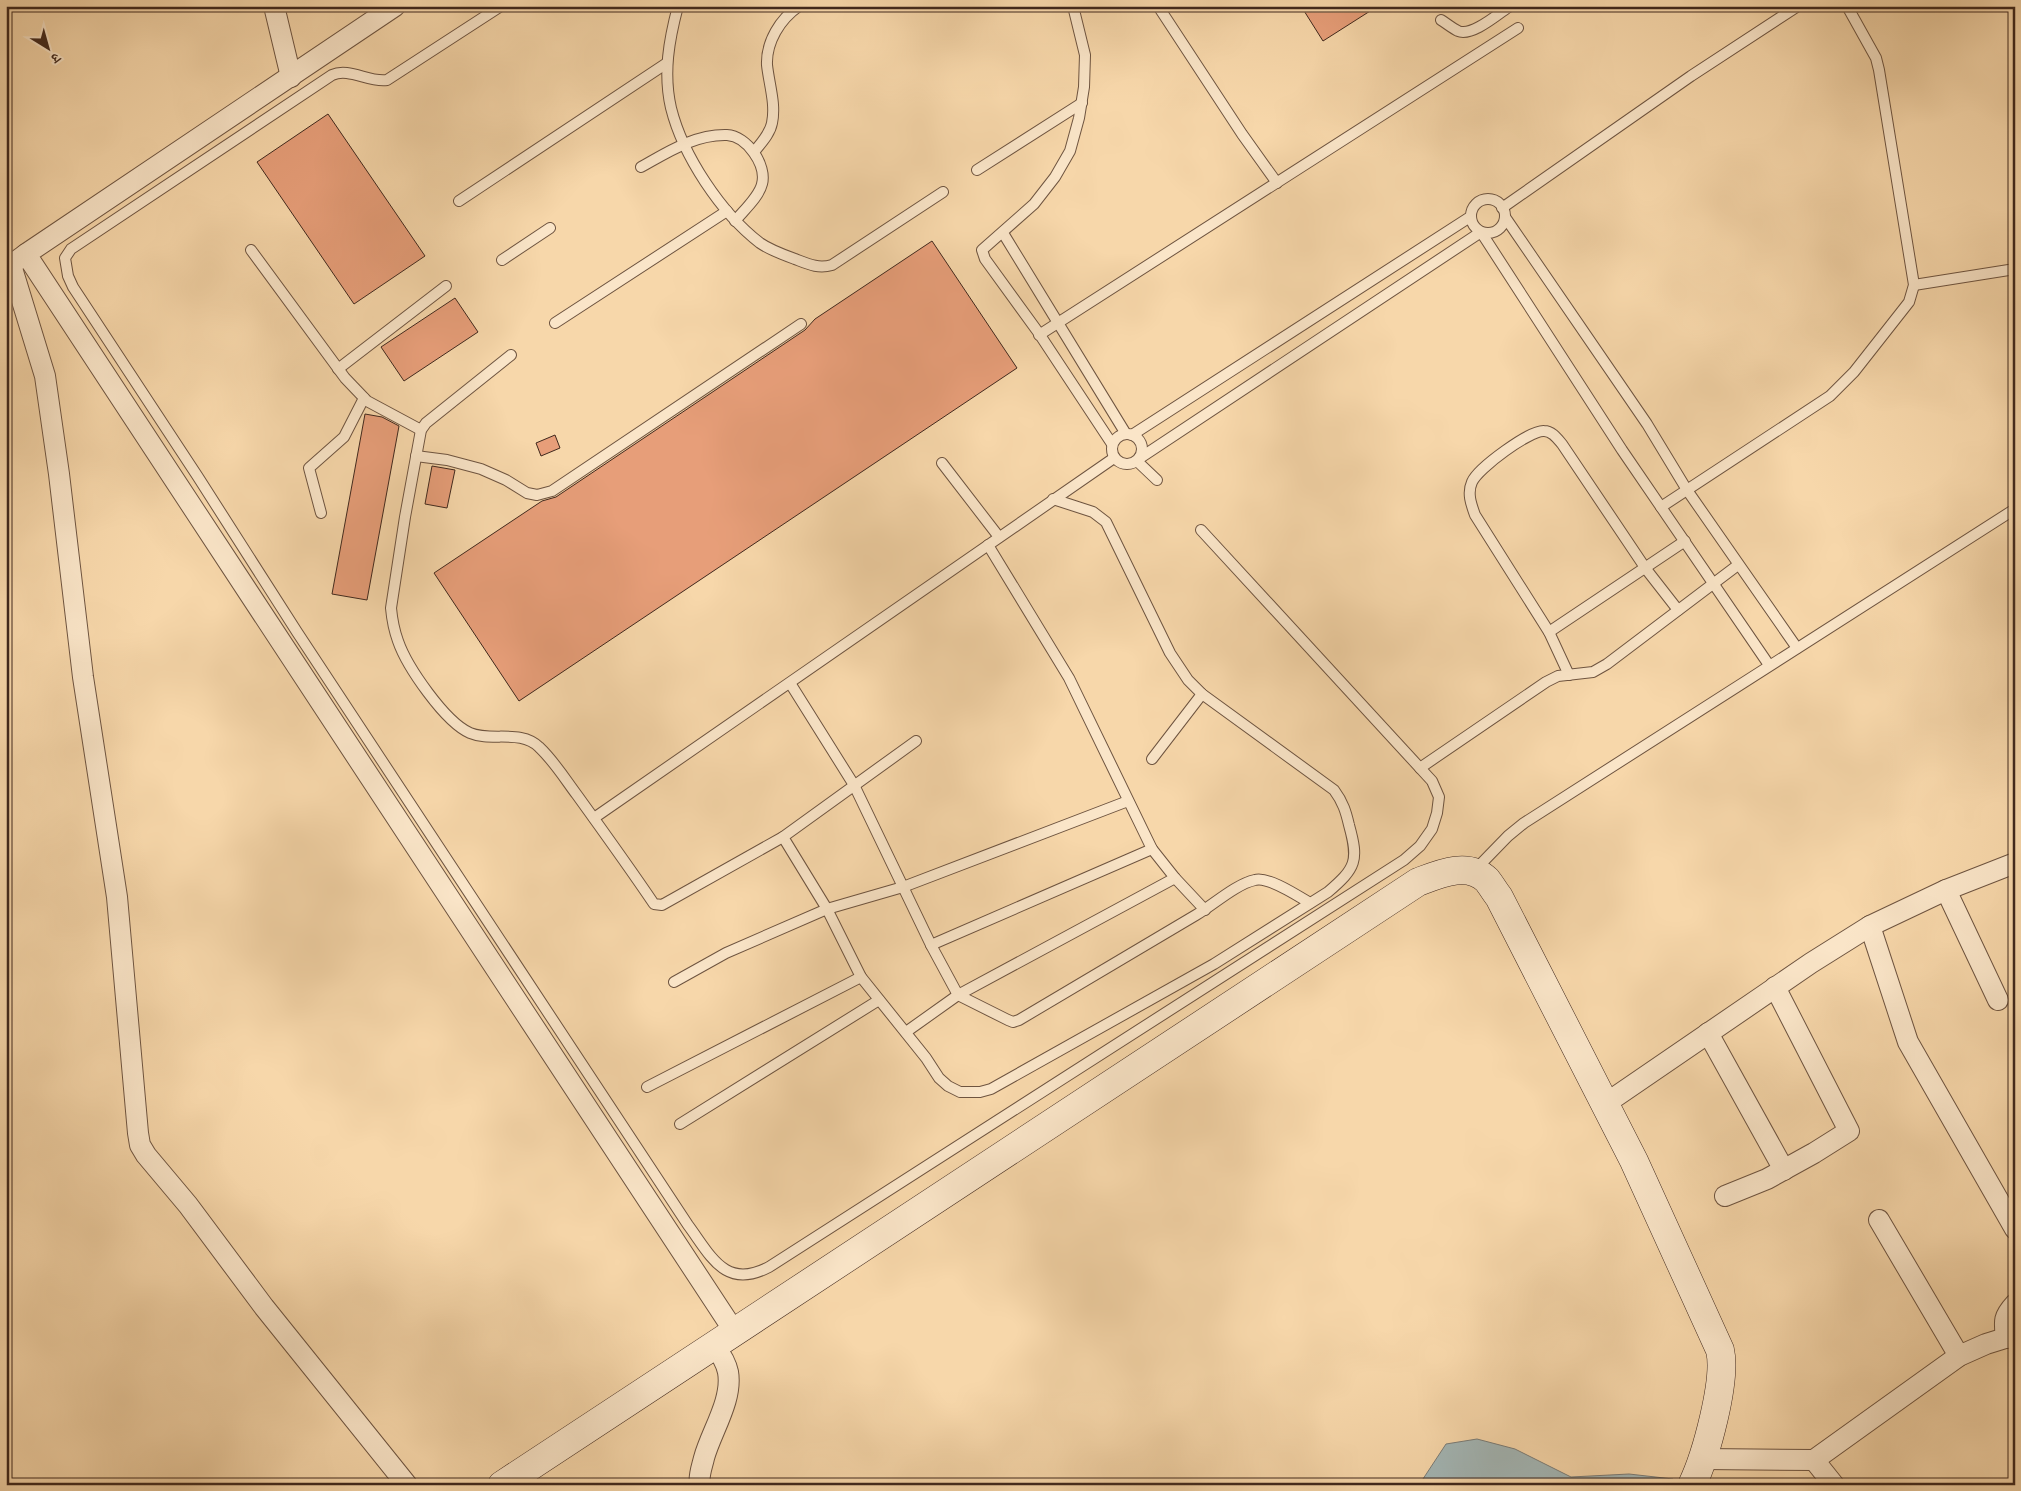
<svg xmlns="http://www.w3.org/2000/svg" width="2021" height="1491" font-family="'Sorts Mill Goudy','Noto Serif Devanagari',serif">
<rect width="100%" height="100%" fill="#f7d7aa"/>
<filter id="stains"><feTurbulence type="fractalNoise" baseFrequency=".004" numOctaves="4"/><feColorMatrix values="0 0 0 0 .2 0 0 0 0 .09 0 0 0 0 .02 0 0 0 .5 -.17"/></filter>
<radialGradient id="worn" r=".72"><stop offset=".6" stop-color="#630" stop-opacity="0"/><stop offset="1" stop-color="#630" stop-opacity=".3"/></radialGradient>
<path fill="#a3b6b5" stroke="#7b7d78" d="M1477 1439 1515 1449 1571 1477 1629 1474 1673 1479 1670 1485H1419L1446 1444Z"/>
<g fill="#e79e79" stroke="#40281d">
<path d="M1301 6H1378L1323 41Z"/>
<path d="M328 114 425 256 354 304 257 162Z"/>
<path d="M932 241 1017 368 519 701 434 573 542 501 556 497 805 330 815 319Z"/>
<path d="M455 298 478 332 404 381 381 347Z"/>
<path d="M365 414 382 417 399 426 367 600 332 594Z"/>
<path d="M555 435 560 448 541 456 536 443Z"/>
<path d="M432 466 455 470 447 508 425 504Z"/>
</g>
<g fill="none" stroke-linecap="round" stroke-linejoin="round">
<defs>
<g id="lane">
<path d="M501 6 387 80C369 83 349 67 332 75L71 249 65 258 68 276 73 287 198 477 297 632 688 1225C711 1256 725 1290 769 1267L1404 860 1420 846 1432 829 1437 813 1439 797 1432 781 1201 530"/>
<path d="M678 6C669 40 663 73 671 108 683 156 721 213 760 243 770 250 784 255 795 259 808 264 818 269 832 265L943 192"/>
<path d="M1041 6H1048"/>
<path d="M1073 6 1085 55 1084 87 1079 118 1070 151 1055 177 1034 204 982 250 985 259 1038 332 1112 444"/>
<path d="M1158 6 1242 134 1277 183"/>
<path d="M1441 20C1446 23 1452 28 1458 31 1472 37 1498 14 1510 6"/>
<path d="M754 152C761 143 770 134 772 123 776 104 769 84 767 65 766 42 780 19 799 6"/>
<path d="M641 167C668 152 695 134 727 135 747 136 767 165 762 184 759 197 743 211 735 221"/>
<path d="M977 170 1082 103"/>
<circle cx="1488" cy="216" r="17"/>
<path d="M459 201 667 63"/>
<path d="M1502 208 1691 76 1798 6"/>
<path d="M1505 217 1647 424 1687 490 1797 648"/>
<path d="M1003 233 1126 434"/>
<path d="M251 250 345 378 367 401 421 430"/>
<path d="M502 260 550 228"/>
<path d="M1914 285 2015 269"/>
<path d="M555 323 727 211"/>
<path d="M1039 335 1518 28"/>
<path d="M511 355 426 423 421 430 405 517 391 608C392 619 394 630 398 641 407 667 445 722 470 733 491 742 521 729 539 747 554 761 565 779 577 795 603 831 629 867 654 904L662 905 783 837 916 741"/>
<path d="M338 369 446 286"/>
<circle cx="1127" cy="449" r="15"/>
<path d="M1132 435 1470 217"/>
<path d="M416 456 447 460 481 469 506 480 527 493 537 495 552 491 801 324"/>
<path d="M1140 458 1481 232 1622 450 1769 665"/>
<path d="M1137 461 1157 480"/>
<path d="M942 463 999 537"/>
<path d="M1661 507 1830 396 1854 372 1909 302 1914 285 1879 70 1876 58 1847 6"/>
<path d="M321 513 309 468 344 437 364 398"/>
<path d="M988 545 1069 678 1152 849 1175 878 1205 910"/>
<path d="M1549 632 1685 541"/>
<path d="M1569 675 1549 632 1475 515C1471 504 1467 493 1472 482 1478 468 1530 430 1544 431 1552 431 1557 438 1562 444L1646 569 1678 610"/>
<path d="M790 683 854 785 931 945 958 995 1008 1020 1013 1022 1019 1020C1078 985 1137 950 1196 915 1213 905 1236 884 1255 880 1268 876 1298 896 1310 903"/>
<path d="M1152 759 1202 694"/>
<path d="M1420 768 1546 682 1558 676 1593 672 1607 664 1738 565"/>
<path d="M594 818 1114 458"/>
<path d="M783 837 827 909 861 977 926 1058 939 1078 948 1086 960 1092H980L991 1089 1214 964 1328 892C1356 868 1359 861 1349 825 1346 812 1343 802 1334 790L1202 694 1188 680 1170 653 1106 522 1093 512 1053 499"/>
<path d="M1474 871 1508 836 1524 823 2015 509"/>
<path d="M931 945 1152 849"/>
<path d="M674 982 726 953 827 909 903 887 1128 801"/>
<path d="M906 1032 958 995 1175 878"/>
<path d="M647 1087 861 977"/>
<path d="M680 1124 879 1000"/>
</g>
<g id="street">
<path d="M274 6 291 77"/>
<path d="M395 6 26 254 734 1331"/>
<path d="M26 254 11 265 45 376 59 474 83 677 117 897 138 1133 140 1145 146 1155 188 1205 264 1307 407 1485"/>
<path d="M1946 890 1998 1000"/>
<path d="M1870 926 1908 1042 2015 1229"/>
<path d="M1708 1033 1784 1170"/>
<path d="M1605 1104 1811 963 1870 926 1946 890 2015 863"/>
<path d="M1725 1196 1767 1179 1814 1153 1849 1131 1775 987"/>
<path d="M1879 1220 1959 1356"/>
<path d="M2006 1338C2004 1321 2003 1317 2015 1304"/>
<path d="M1703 1459 1814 1460 1834 1485"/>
<path d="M1814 1460 1959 1356 1986 1344 2015 1335"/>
<path d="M700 1485C698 1476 702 1467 704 1458 711 1432 733 1400 728 1372 726 1362 720 1353 714 1345"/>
</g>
<path id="secondary" d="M502 1485 1418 882C1439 874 1468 861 1487 880 1491 885 1495 892 1499 897L1634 1161 1720 1350C1727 1380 1706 1456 1692 1485"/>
</defs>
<use href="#lane" stroke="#6e5440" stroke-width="12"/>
<use href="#street" stroke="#6e5440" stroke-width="22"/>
<use href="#secondary" stroke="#40281d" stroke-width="29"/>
<use href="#lane" stroke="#fae5c8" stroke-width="10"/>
<use href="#street" stroke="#fae5c8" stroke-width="20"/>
<use href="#secondary" stroke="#fae5c8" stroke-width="28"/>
</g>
<rect width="2021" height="1491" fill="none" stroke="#f7d7aa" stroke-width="25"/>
<rect x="8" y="8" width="2006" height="1476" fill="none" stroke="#40281d" stroke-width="2.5"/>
<rect x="12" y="12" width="1996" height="1466" fill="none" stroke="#40281d"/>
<g transform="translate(48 48) rotate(143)" stroke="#fae5c8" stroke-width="4" paint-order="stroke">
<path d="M0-4L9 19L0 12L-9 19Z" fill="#40281d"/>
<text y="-8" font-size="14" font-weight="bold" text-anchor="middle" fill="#40281d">उ</text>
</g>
<rect width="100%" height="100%" filter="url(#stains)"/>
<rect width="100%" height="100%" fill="url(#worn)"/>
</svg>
